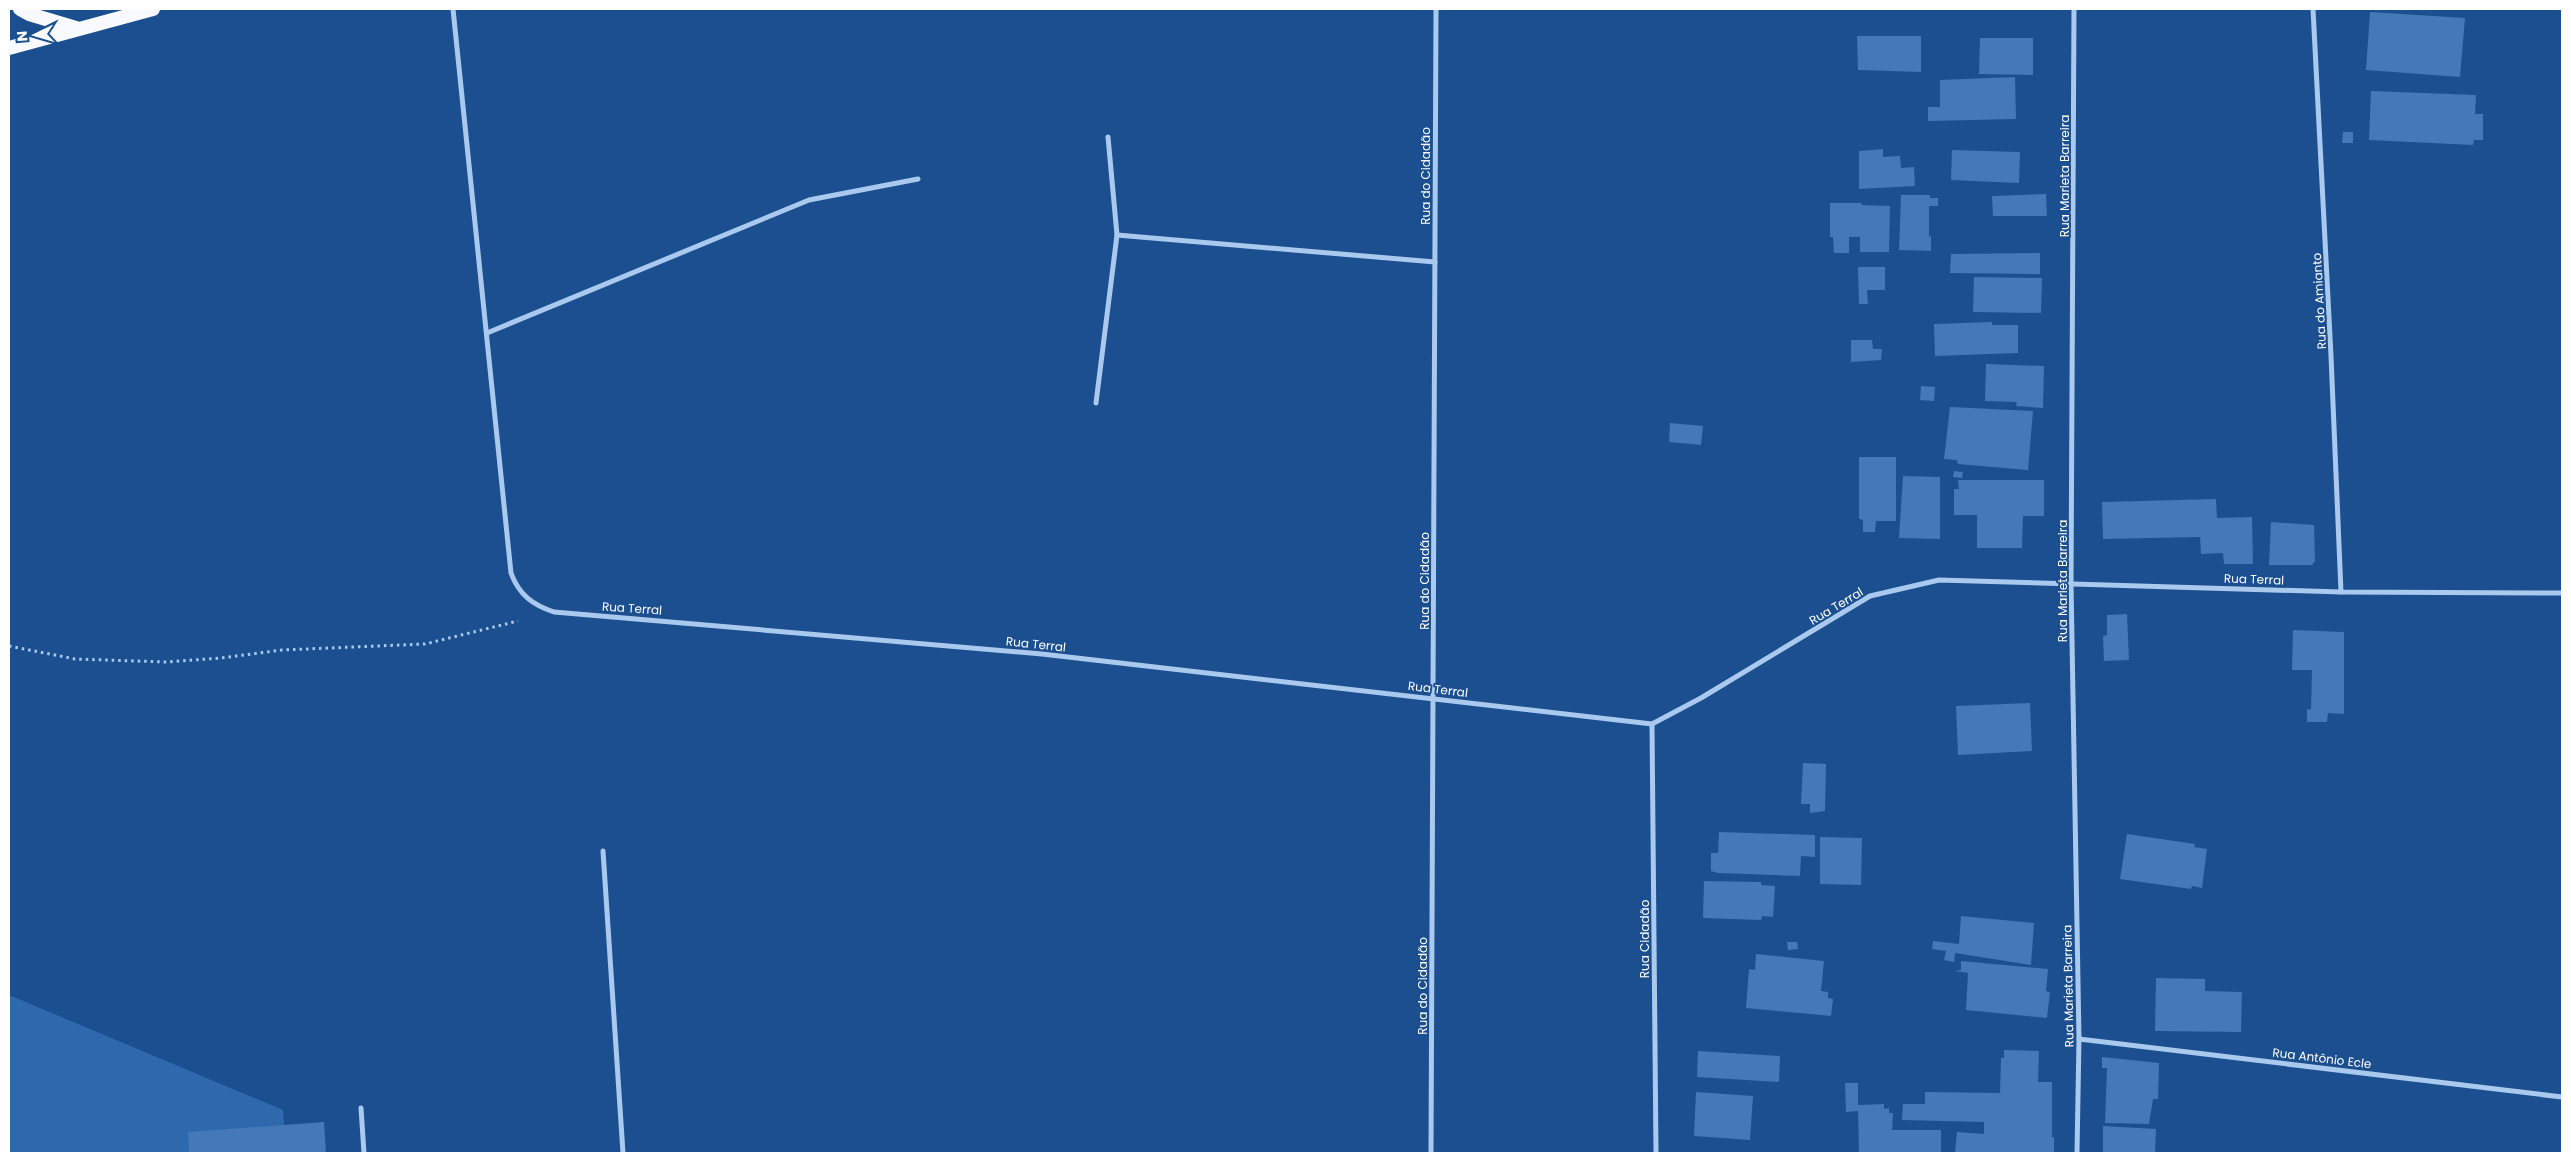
<svg xmlns="http://www.w3.org/2000/svg" width="2571" height="1162" font-family="Poppins,sans-serif">
<rect width="100%" height="100%" fill="#1b4f8f"/>
<path fill="#2e69ad" d="M9 995 283 1110 286 1153H9Z"/>
<g fill="#4478b7">
<path d="M2370 12 2465 18 2460 77 2366 70Z"/>
<path d="M1857 36H1921V72L1858 70Z"/>
<path d="M1980 38H2033V75L1979 74Z"/>
<path d="M2015 77 2016 119 1928 121V107H1940V80Z"/>
<path d="M2371 91 2476 95 2475 114H2483V140H2474L2473 145 2369 140Z"/>
<path d="M2343 132H2353V143H2342Z"/>
<path d="M1883 149V157L1900 156 1901 168 1914 167 1915 186 1859 189V151Z"/>
<path d="M1952 150 2020 152 2019 183 1951 180Z"/>
<path d="M2046 194 2047 216H1993L1992 196Z"/>
<path d="M1901 195H1930V198H1938V206H1929V237L1931 236V251L1899 250Z"/>
<path d="M1830 203H1862L1861 205 1890 206 1889 252H1860V237H1849V253H1834L1833 237H1830Z"/>
<path d="M2040 253V274L1950 273 1951 254Z"/>
<path d="M1858 267H1885V290H1867L1868 304H1859Z"/>
<path d="M1974 277 2042 278 2041 313 1973 312Z"/>
<path d="M1992 322V325H2018V353L1935 356 1934 324Z"/>
<path d="M1851 340H1872L1873 349H1882L1881 360 1851 362Z"/>
<path d="M1986 364 2044 366 2043 408 2016 406 2017 402 1985 401Z"/>
<path d="M1921 386 1935 387 1934 401 1920 400Z"/>
<path d="M1950 407 2033 411 2028 470 1958 464 1957 460 1944 459Z"/>
<path d="M1670 423 1703 426 1701 445 1669 442Z"/>
<path d="M1859 457H1896V521H1876L1875 532H1863V520L1859 519Z"/>
<path d="M1954 471 1963 472 1962 478 1953 477Z"/>
<path d="M1903 476 1940 477V539L1899 538Z"/>
<path d="M1958 480H2044V516H2023L2022 548H1977V515H1954V489H1959Z"/>
<path d="M2216 499 2217 518 2252 517 2253 564H2224L2223 553 2201 554 2200 537 2103 539 2102 502Z"/>
<path d="M2271 522 2314 525 2315 561 2312 565H2269Z"/>
<path d="M2127 614 2129 660 2104 661 2103 636 2107 635V615Z"/>
<path d="M2293 630 2344 632V714L2328 713 2327 722H2307V709L2311 710 2312 670H2292Z"/>
<path d="M2030 703 2032 751 1958 755 1956 706Z"/>
<path d="M1803 763 1826 764 1825 811 1810 813V804H1801Z"/>
<path d="M1719 832 1815 835V857L1801 856 1800 876 1718 873 1711 871V853H1718Z"/>
<path d="M2127 834 2195 844 2194 847 2207 849 2202 888 2192 886 2191 889 2120 879Z"/>
<path d="M1820 837 1862 838 1861 885 1820 884Z"/>
<path d="M1704 881 1761 882V885L1775 886 1773 917 1762 916 1761 920 1703 918Z"/>
<path d="M1961 916 2034 923 2031 965 1955 953 1954 962 1944 960 1946 951 1932 949 1933 941 1959 944Z"/>
<path d="M1787 942H1797L1798 949 1788 950Z"/>
<path d="M1756 954 1824 961 1821 991 1828 992V998L1833 999 1831 1016 1746 1008 1749 969 1755 970Z"/>
<path d="M1961 961 2048 969 2046 991 2050 992 2047 1018 1966 1010 1968 973 1955 971 1961 970Z"/>
<path d="M2156 978 2205 979V991L2242 992 2241 1032 2155 1031Z"/>
<path d="M2004 1050 2039 1051 2038 1082H2052V1137H2054V1153H1955L1957 1132 1984 1134V1122L1902 1120 1903 1104H1925V1092L2000 1093 2001 1058H2004Z"/>
<path d="M1698 1051 1780 1056 1779 1082 1697 1077Z"/>
<path d="M2102 1057 2159 1063 2158 1099H2153L2149 1124 2105 1123 2107 1068H2102Z"/>
<path d="M1845 1083H1858V1105L1884 1104V1109L1889 1108V1113H1893L1892 1130H1941V1153H1859L1858 1111 1846 1112Z"/>
<path d="M1696 1092 1753 1096 1750 1140 1694 1136Z"/>
<path d="M324 1122 326 1153H189L188 1132Z"/>
<path d="M2103 1126 2156 1129 2155 1153H2103Z"/>
</g>
<g fill="none" stroke-linecap="round" stroke-linejoin="round">
<path stroke="#a9c9ee" stroke-width="3" stroke-dasharray="2.5 4" stroke-linecap="butt" d="M9 646 75 659 166 662 221 658 282 650 425 644 518 621"/>
<g stroke="#a9c9ee" stroke-width="5">
<path d="M453 9 511 573C519 595 533 605 554 612L1042 654 1652 724 1701 698 1870 596 1939 580 2341 592 2562 593"/>
<path d="M2074 9 2071 583 2079 1039 2077 1153"/>
<path d="M2313 9 2331 356 2341 592"/>
<path d="M1117 235 1435 262"/>
<path d="M487 333 809 200 918 179"/>
<path d="M1096 403 1117 235 1108 137"/>
<path d="M1652 724 1656 1153"/>
<path d="M603 851 623 1153"/>
<path d="M2079 1039 2562 1097"/>
<path d="M361 1108 364 1153"/>
<path d="M1431 1153 1436 9"/>
</g>
<g stroke="#f8faff" stroke-width="14">
<path d="M20 9 29 14 76 28"/>
<path d="M9 48 153 9"/>
</g>
</g>
<g text-anchor="middle" dominant-baseline="central" stroke-width="4" stroke-linejoin="round" paint-order="stroke">
<g font-size="12" fill="#fff" stroke="#1b4f8f">
<text transform="translate(1425 176) rotate(-90)">Rua do Cidadão</text>
<text transform="translate(2064 176) rotate(-90)">Rua Marieta Barreira</text>
<text transform="translate(2319 301) rotate(-93)">Rua do Amianto</text>
<text transform="translate(2254 579) rotate(2)">Rua Terral</text>
<text transform="translate(1424 581) rotate(-90)">Rua do Cidadão</text>
<text transform="translate(2062 581) rotate(-90)">Rua Marieta Barreira</text>
<text transform="translate(1836 606) rotate(-31)">Rua Terral</text>
<text transform="translate(632 608) rotate(4)">Rua Terral</text>
<text transform="translate(1036 644) rotate(6)">Rua Terral</text>
<text transform="translate(1438 689) rotate(7)">Rua Terral</text>
<text transform="translate(1644 939) rotate(-90)">Rua Cidadão</text>
<text transform="translate(1422 986) rotate(-90)">Rua do Cidadão</text>
<text transform="translate(2068 986) rotate(-91)">Rua Marieta Barreira</text>
<text transform="translate(2322 1058) rotate(7)">Rua Antônio Ecle</text>
</g>
</g>
<rect width="2571" height="1162" fill="none" stroke="#ffffff" stroke-width="20"/>
<g transform="translate(35 35) rotate(265)" stroke="#1b4f8f" stroke-width="4" paint-order="stroke">
<path d="M0-4L9 19L0 12L-9 19Z" fill="#ffffff"/>
<text y="-8" font-size="14" font-weight="bold" text-anchor="middle" fill="#ffffff">N</text>
</g>
</svg>
